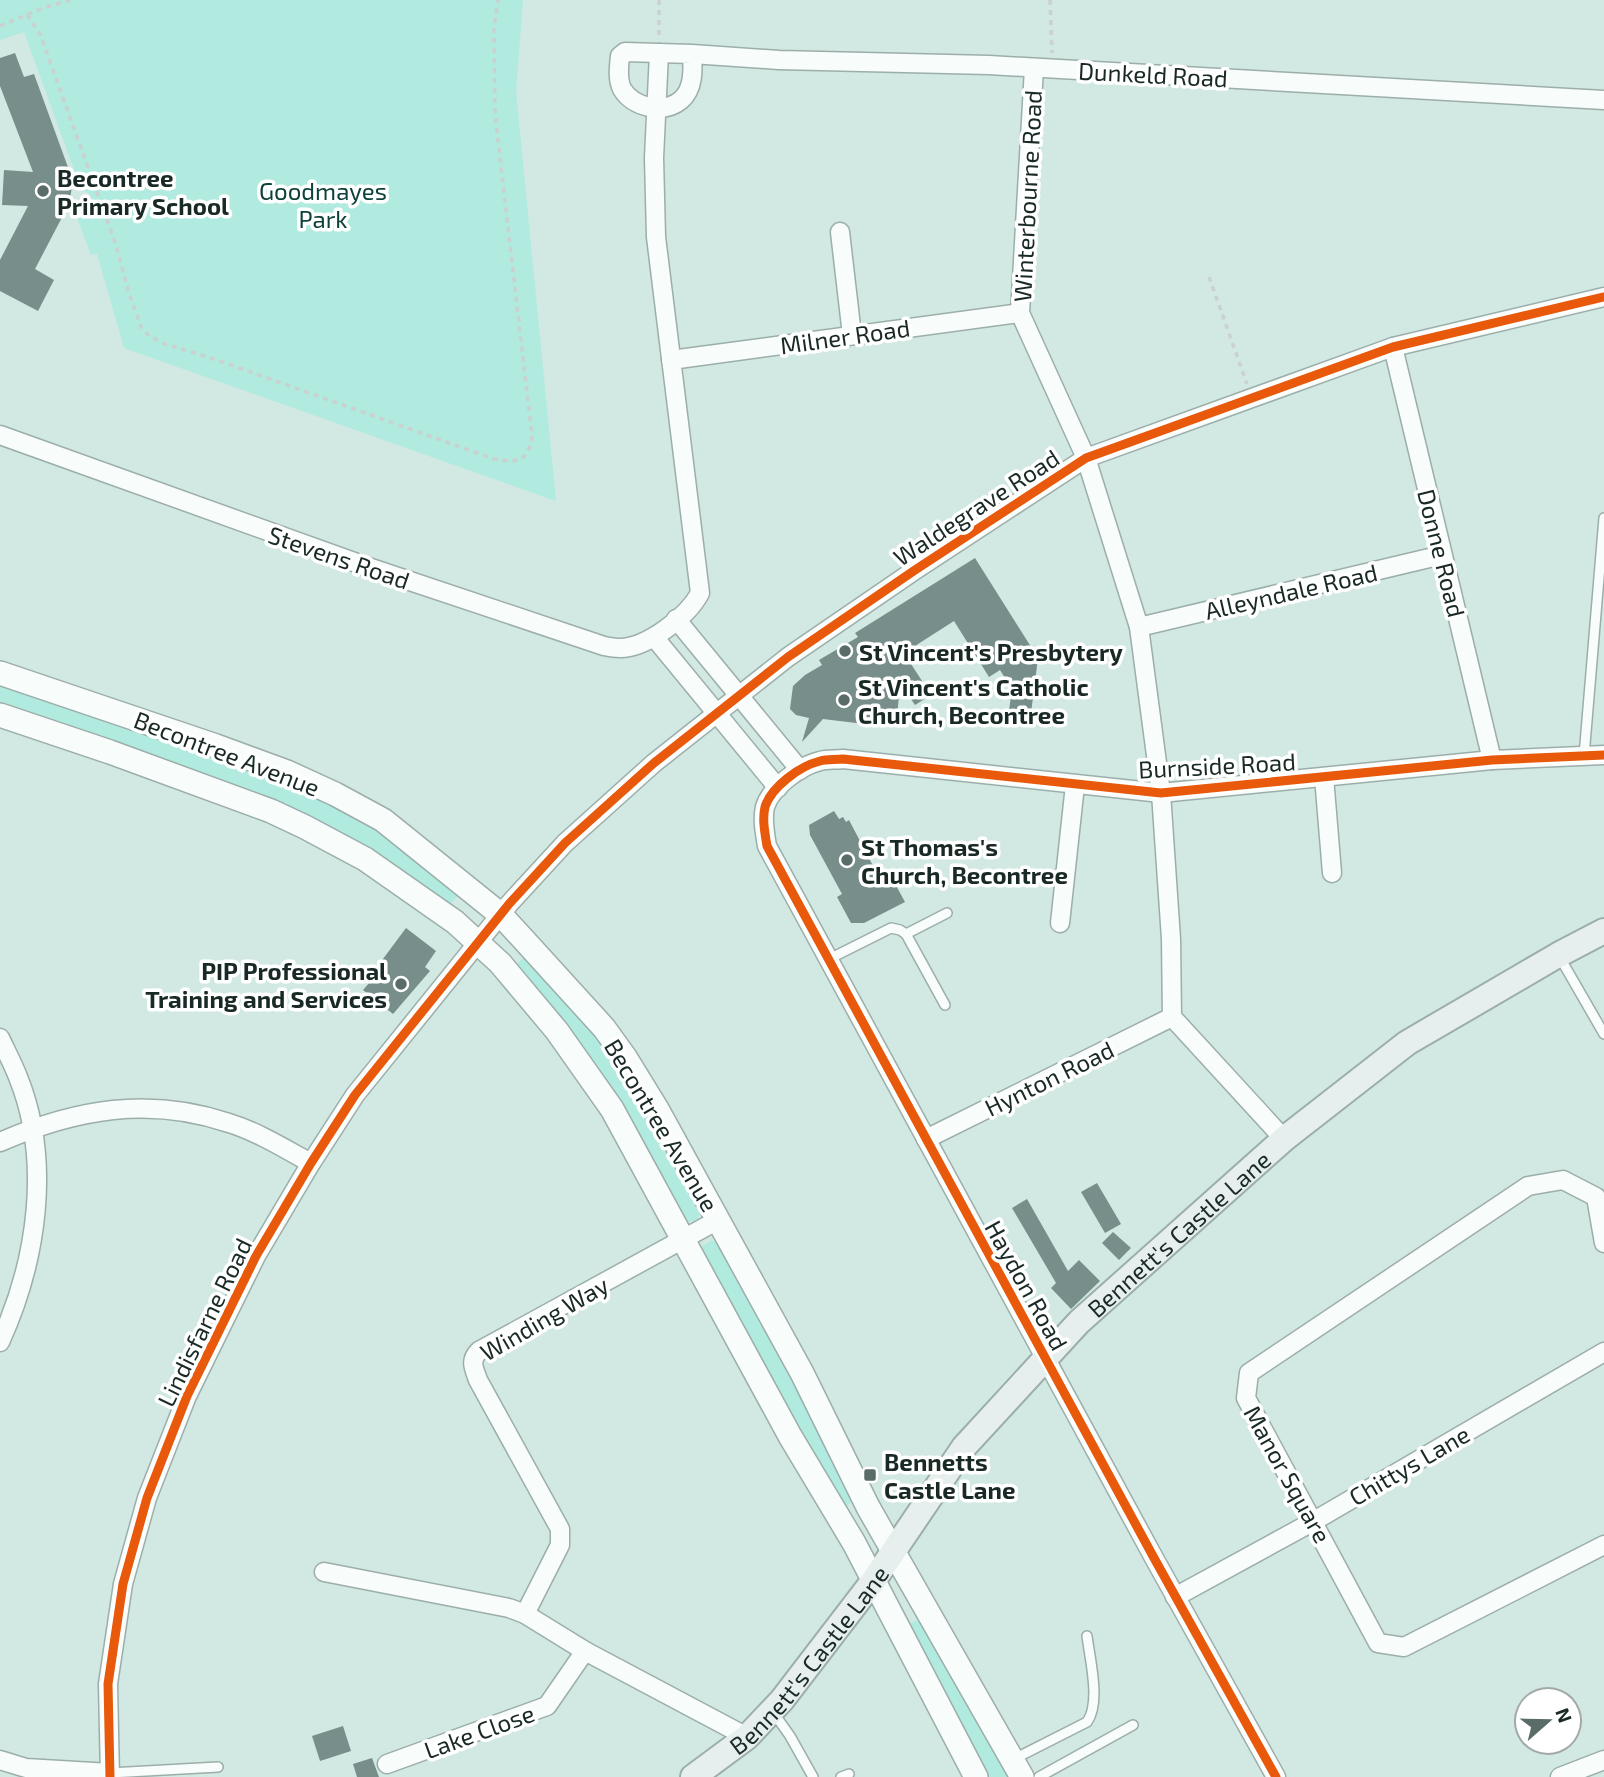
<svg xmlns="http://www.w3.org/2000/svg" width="1604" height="1777" font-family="'Exo 2',sans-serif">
<rect width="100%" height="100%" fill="#d1e8e3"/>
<g fill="#b1eadf">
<path d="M0 0H523L516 91 556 501 124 348 97 254 91 255 77 218 90 194 81 189 24 32 0 40Z"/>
<path d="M0 683 257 773 328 803 372 828 461 891 448 908 405 877 0 707Z"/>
<path d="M529 952 623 1070 700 1209 698 1220 688 1222 682 1218 513 968Z"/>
<path d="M712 1240 720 1247 839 1464 855 1499 843 1509 700 1251 701 1247Z"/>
<path d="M920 1619 1008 1777H986L908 1624Z"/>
</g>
<g fill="#778e8a">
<path d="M15 53 24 77 34 74 73 181 69 204 35 269 54 280 38 311 0 291V260L28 206 2 205 4 170 33 172 0 86V58Z"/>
<path d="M975 558 1038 658 1030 721 1008 718 1012 689 1000 670 989 677 954 621 904 653 931 695 915 705 900 683 897 718 882 716 881 726 823 719 802 742 809 718 796 715 790 709 793 686 805 675 822 665 819 660 858 637 855 633Z"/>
<path d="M834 811 839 819 843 817 846 822 849 820 882 883 892 878 905 902 864 923H851L837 897 842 894 810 835 809 825Z"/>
<path d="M406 928 436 951 425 967 430 971 393 1014 363 990 377 974 374 971Z"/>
<path d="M1097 1183 1121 1224 1105 1233 1081 1192Z"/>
<path d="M1027 1199 1068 1271 1079 1260 1100 1281 1071 1309 1051 1288 1056 1283 1012 1208Z"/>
<path d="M1113 1232 1131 1248 1119 1260 1102 1243Z"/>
<path d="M343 1726 351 1751 320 1761 312 1736Z"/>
<path d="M372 1758 379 1777H357L353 1764Z"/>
</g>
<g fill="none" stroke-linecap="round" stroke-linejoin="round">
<defs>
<g id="service">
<path d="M1584 756 1604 518"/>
<path d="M906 934 947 913"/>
<path d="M1559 956 1604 1034"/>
<path d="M829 959 891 928 900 930 906 934 945 1005"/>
<path d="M773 1712 790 1736 813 1777"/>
<path d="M1014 1759 1087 1722C1101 1703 1090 1660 1087 1636"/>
<path d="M110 1773 218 1767"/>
<path d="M841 1777 849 1774"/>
<path d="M1039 1777 1133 1725"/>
</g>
<g id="minor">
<path d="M692 54C693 69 694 89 681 100 663 115 633 107 622 89 617 79 619 66 620 56L625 52 692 54 779 60 989 65 1604 100"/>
<path d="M1034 68 1020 313 1086 458 1139 627 1161 793 1171 939 1172 1017 1284 1139"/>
<path d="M840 232 852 335"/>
<path d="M1393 347 1492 760"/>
<path d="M671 360 1020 313"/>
<path d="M0 435 368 567 604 646C609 647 615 648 620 648 647 648 688 616 700 593L656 237 654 158 659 53"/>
<path d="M676 619 800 770"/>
<path d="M1139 627 1442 555"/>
<path d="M654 637 778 788"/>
<path d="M1324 777 1332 873"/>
<path d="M1060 923 1075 785"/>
<path d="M0 1038C6 1051 13 1064 18 1077 52 1161 37 1261 0 1342"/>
<path d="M926 1139 1172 1017"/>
<path d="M0 1142C76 1109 149 1096 229 1123 258 1132 285 1149 311 1163"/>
<path d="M1604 1243 1596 1197 1563 1180 1528 1186 1249 1373 1246 1398 1378 1643 1404 1647 1604 1545"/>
<path d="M324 1572 509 1608 525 1614 585 1651 747 1737"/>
<path d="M1175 1597 1314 1521 1604 1352"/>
<path d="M525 1614 560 1545V1529L478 1380C474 1368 469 1361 479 1351L718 1220"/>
<path d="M0 1760 26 1768 110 1773"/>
<path d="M387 1764 547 1706 585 1651"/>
<path d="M110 1777 108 1684 123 1584 147 1498 187 1396 256 1256 311 1163 355 1095 509 904 565 843 654 763 788 657 915 570 1086 458 1393 347 1604 297"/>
<path d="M1276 1777 1154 1558 767 846C765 833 762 820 765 807 771 787 800 766 820 761 827 759 835 760 843 759L1161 793 1492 760 1604 755"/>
<path d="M1560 1777 1604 1760"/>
</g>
<g id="tertiary">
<path d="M0 673 216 746 287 772 335 794 383 820 501 915 524 940 604 1028 625 1057 657 1109 802 1373 868 1507 1022 1777"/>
<path d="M0 715 110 752 271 811 305 827 365 859 455 922 500 963 557 1031 612 1109 790 1436 854 1543 976 1777"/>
</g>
<g id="secondary">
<path id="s1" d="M693 1777 747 1737 782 1700 874 1580 964 1447 1079 1322 1284 1139 1407 1043 1558 955 1604 931"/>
</g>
</defs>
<use href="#service" stroke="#9caeaa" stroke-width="12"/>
<use href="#minor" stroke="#9caeaa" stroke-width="21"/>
<use href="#tertiary" stroke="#9caeaa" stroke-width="26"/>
<use href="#secondary" stroke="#9caeaa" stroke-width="28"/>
<g stroke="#cad1cf" stroke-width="3.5" stroke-dasharray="5 5" stroke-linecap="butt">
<path d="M659 0V36"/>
<path d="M1050 0 1052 53"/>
<path d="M27 15 40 34 116 245 128 290 141 327 149 336 165 344 217 360 494 459C518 463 528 462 532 436L495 114 494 27 498 0"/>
<path d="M0 26 43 8 70 0"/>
<path d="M1209 277 1247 384"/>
</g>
<use href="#service" stroke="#f8fcfb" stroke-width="9"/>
<use href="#minor" stroke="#f8fcfb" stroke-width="18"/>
<use href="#tertiary" stroke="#f8fcfb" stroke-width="23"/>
<use href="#secondary" stroke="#e6efed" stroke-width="24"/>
<defs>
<g id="cycleway">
<path d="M110 1777 108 1684 123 1584 147 1498 187 1396 256 1256 311 1163 355 1095 509 904 565 843 654 763 788 657 915 570 1086 458 1393 347 1604 297"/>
<path d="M1276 1777 1154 1558 767 846C765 833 762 820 765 807 771 787 800 766 820 761 827 759 835 760 843 759L1161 793 1492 760 1604 755"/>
</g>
</defs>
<use href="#cycleway" stroke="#fff" stroke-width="13"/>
<use href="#cycleway" stroke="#e8590c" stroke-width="9"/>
</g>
<g fill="#596c68" stroke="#fff" stroke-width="2.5">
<circle cx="43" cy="191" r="7"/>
<circle cx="845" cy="651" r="7"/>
<circle cx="844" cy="700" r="7"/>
<circle cx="847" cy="860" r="7"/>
<circle cx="401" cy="984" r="7"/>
<rect x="863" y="1468" width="14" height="14" rx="3.5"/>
</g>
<g text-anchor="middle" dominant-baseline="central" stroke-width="7" stroke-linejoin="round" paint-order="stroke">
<g font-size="24" fill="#192926" stroke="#fff">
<text transform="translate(1153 74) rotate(3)">Dunkeld Road</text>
<text transform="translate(1027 196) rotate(-87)">Winterbourne Road</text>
<text transform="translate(845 336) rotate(-8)">Milner Road</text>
<text transform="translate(976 507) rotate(-33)">Waldegrave Road</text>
<text transform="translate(1442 553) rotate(76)">Donne Road</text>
<text transform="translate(339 557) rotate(19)">Stevens Road</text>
<text transform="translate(1291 591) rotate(-13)">Alleyndale Road</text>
<text transform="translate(227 753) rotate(21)">Becontree Avenue</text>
<text transform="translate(1217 765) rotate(-3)">Burnside Road</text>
<text transform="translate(1049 1078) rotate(-26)">Hynton Road</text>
<text transform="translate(662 1125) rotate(59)">Becontree Avenue</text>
<text stroke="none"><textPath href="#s1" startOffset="733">Bennett's Castle Lane</textPath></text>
<text transform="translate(1027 1285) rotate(61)">Haydon Road</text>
<text transform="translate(544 1318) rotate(-30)">Winding Way</text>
<text transform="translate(204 1322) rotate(-64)">Lindisfarne Road</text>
<text transform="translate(1409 1465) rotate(-30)">Chittys Lane</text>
<text transform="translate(1288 1474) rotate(61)">Manor Square</text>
<text stroke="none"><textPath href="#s1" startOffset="166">Bennett's Castle Lane</textPath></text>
<text transform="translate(479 1731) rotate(-20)">Lake Close</text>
</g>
<g font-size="24" font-weight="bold" fill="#192926" stroke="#fff" text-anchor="start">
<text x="57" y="177">Becontree<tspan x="57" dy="28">Primary School</tspan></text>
<text x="859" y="651">St Vincent's Presbytery</text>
<text x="858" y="686">St Vincent's Catholic<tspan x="858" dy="28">Church, Becontree</tspan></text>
<text x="861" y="846">St Thomas's<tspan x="861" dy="28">Church, Becontree</tspan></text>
<text x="387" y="970" text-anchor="end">PIP Professional<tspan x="387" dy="28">Training and Services</tspan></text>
<text x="884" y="1461">Bennetts<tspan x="884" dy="28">Castle Lane</tspan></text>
</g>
<g font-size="24" fill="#0d423a" stroke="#fff">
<text x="323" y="190">Goodmayes<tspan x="323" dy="28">Park</tspan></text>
</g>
</g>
<g transform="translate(1548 1721) rotate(70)"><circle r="33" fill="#ffffff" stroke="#a3a9a8" stroke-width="2"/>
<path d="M0-5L12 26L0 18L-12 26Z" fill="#596c68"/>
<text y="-10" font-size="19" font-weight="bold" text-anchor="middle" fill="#192926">N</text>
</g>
</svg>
